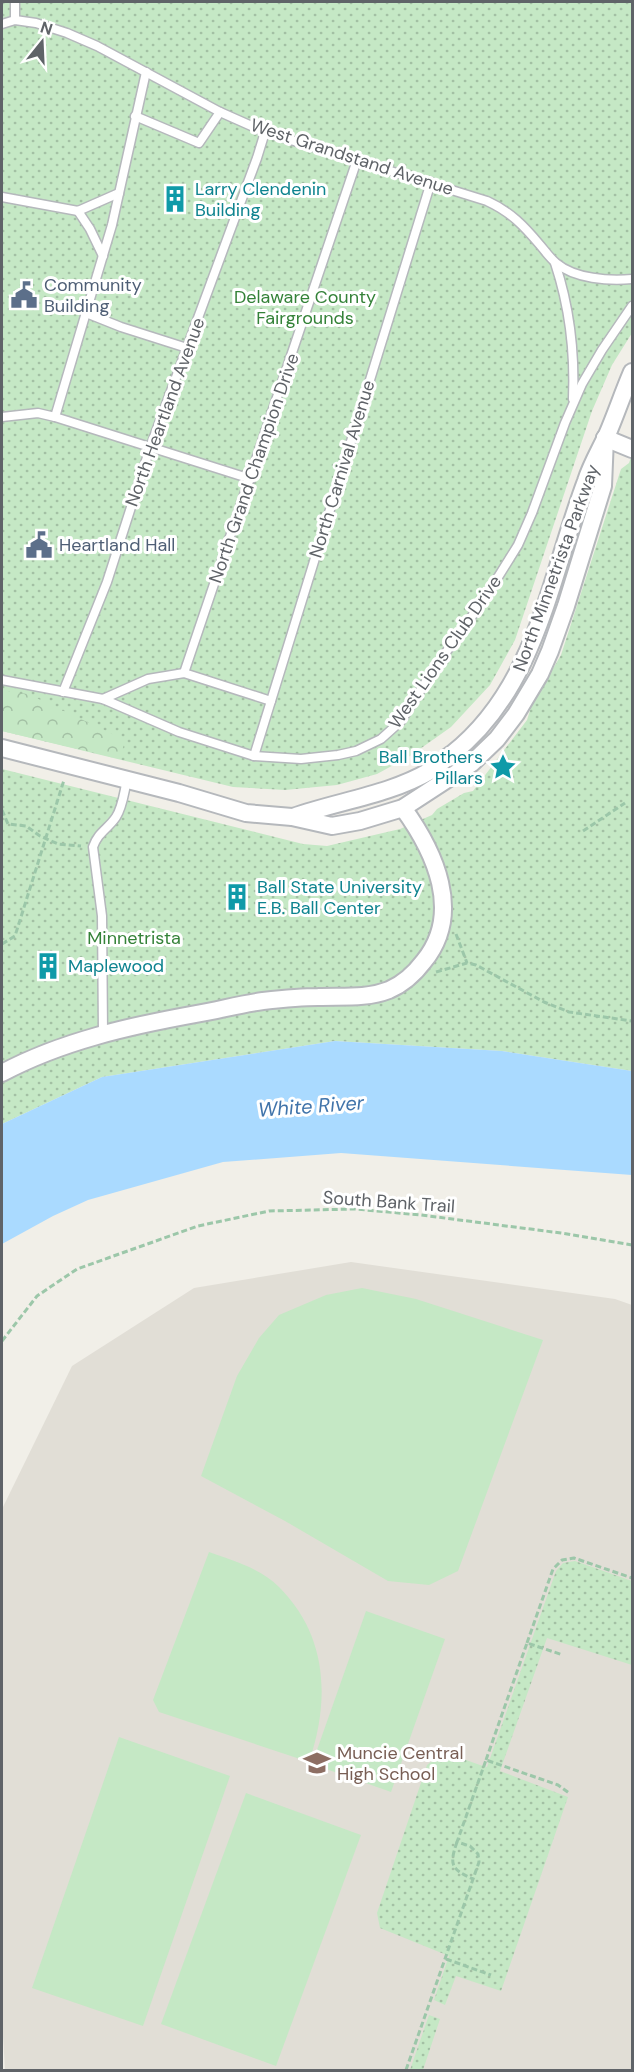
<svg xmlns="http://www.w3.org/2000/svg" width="634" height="2072" font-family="'DM Sans',sans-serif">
<defs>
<pattern id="green-dots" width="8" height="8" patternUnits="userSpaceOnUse" patternTransform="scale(1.5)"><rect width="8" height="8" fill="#c5e8c5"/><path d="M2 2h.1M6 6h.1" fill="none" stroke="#a3c0a4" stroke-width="1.8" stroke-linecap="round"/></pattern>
<pattern id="forest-crowns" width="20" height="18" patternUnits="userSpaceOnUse" patternTransform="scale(1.5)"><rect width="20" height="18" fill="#c5e8c5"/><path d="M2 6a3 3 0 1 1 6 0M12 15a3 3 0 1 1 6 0" fill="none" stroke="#a3c0a4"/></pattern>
</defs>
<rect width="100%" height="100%" fill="#f1efe8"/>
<path fill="#e1ded6" d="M351 1262 615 1299 632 1305V2070H5L2 2018V1509L72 1366 194 1288Z"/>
<g fill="url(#green-dots)">
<path d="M2 2H632V333L612 365 592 411 515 640 490 685 451 727 410 756 377 774 337 785 285 790 233 787 2 731Z"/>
<path d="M632 454V1071L502 1051 335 1041 102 1077 2 1124V769L303 844 327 846 400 829 432 815 437 809 464 793 473 791 527 720 532 704 561 655 621 469 629 463Z"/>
<path d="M575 1561 632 1581V1665L547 1638 500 1771 568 1797 501 1991 456 1976 445 2005 434 2000 449 1956 380 1928 377 1913 427 1765C448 1747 464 1761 487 1767L556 1571 563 1563Z"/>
<path d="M429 2015 440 2019 423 2070H410Z"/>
</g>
<path fill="url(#forest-crowns)" d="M2 691 28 694 125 740 120 759 2 731Z"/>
<g fill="#c5e8c5">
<path d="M362 1288 416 1299 543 1340 458 1571 429 1585 388 1581 285 1521 201 1476 237 1376 259 1338 279 1315 326 1295Z"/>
<path d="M209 1552C232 1560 262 1569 279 1587 328 1636 330 1700 309 1762L159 1712 153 1700Z"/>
<path d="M366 1611 445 1639 391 1792 312 1764Z"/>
<path d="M119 1737 230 1776 143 2026 32 1988Z"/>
<path d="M246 1793 361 1835 276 2066 161 2024Z"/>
</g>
<path fill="#aadaff" d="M335 1041 502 1051 632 1071V1175L341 1153 223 1162 88 1200 53 1216 2 1244V1124L102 1077Z"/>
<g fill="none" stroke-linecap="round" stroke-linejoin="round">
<defs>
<g id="lane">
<path d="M15 20V2"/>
<path d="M2 24 15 20 36 23 67 33 97 46 220 112 265 132 487 201C511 212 524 226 540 245 545 251 550 258 556 263 575 279 609 281 632 279"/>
<path d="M135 116 199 143 220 112"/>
<path d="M2 197 78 211 119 193"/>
<path d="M78 211 90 229 103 256"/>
<path d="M555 263C570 308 575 352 573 399"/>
<path d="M86 313 121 327 187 348"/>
<path d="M2 417 38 413 55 417 251 479"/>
<path d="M55 417 112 225 146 72"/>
<path d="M184 673 357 160"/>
<path d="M2 680 103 699 179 732 254 756 301 759 338 755 356 751 381 739 401 721 434 669 485 598 518 545 532 513 565 423 582 384 602 350 632 306"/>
<path d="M63 692 107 582 150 448 257 158 265 132"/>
<path d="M103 699 148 679 184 673 271 701"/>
<path d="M254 756 431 182"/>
<path d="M103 1033 102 916 93 847C98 832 108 829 116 817 123 806 124 792 127 780"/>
</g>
<g id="street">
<path d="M605 438 632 449"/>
<path d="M2 748 179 793 246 813 292 817 332 826 360 821 403 808 472 763 497 739 516 714 540 674 550 651 566 606 603 486 605 438"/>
<path d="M293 817C338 801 389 795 430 771 438 766 445 759 452 754 537 687 550 576 586 481 591 465 600 450 607 435 616 414 623 393 632 372"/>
<path d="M2 1073C62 1041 130 1026 196 1014 219 1010 241 1004 263 1001 281 999 300 997 318 997 342 996 366 999 389 990 403 984 415 973 424 961 463 913 435 852 403 808"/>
</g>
</defs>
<use href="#lane" stroke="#b5b8bc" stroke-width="11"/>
<use href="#street" stroke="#b5b8bc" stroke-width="20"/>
<g stroke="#9cc7a9" stroke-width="3" stroke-dasharray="6 3" stroke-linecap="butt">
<path d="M2 810 8 824 26 826 40 836 58 844 81 846"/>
<path d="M583 831 625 803"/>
<path d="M456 934 467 963"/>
<path d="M2 944 15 936 64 780"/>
<path d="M436 972 467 963 476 965 544 1002 569 1012 632 1021"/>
<path d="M2 1341 37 1296 77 1269 198 1226 269 1211 355 1209 421 1215 561 1233 632 1245"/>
<path d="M527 1643 553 1569 562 1560 574 1558 632 1578"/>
<path d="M486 1760 527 1643 563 1655"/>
<path d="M457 1842C449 1865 451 1869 473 1879"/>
<path d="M446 1959 491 1975"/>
<path d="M406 2070 479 1862 478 1854 470 1846 457 1842 486 1760 558 1785 569 1793"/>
</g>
<use href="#lane" stroke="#fff" stroke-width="8"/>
<use href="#street" stroke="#fff" stroke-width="16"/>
</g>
<defs>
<symbol id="building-bare" viewBox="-9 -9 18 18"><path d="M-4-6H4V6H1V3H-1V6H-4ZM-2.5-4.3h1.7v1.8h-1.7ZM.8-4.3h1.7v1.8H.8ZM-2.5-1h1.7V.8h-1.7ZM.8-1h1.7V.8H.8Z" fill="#0f9aa8" stroke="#fff" stroke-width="2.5" paint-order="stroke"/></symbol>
<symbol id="civic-bare" viewBox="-9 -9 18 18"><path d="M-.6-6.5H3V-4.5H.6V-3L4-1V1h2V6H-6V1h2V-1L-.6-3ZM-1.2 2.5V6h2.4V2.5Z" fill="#5c6f8a" stroke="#fff" stroke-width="2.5" paint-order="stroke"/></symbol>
<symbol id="sight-bare" viewBox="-9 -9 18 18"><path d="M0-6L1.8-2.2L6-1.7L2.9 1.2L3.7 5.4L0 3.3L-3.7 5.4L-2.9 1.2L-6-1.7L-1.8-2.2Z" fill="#0f9aa8" stroke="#fff" stroke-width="2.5" paint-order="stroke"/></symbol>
<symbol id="school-bare" viewBox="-9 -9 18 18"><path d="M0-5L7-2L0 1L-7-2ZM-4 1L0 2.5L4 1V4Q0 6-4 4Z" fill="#8d6e63" stroke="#fff" stroke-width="2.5" paint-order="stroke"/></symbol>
</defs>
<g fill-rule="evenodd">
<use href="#building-bare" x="156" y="180" width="38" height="38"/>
<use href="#civic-bare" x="5" y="276" width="38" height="38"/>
<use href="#civic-bare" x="20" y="526" width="38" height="38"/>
<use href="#sight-bare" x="484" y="748" width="38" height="38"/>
<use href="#building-bare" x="218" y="878" width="38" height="38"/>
<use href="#building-bare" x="29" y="947" width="38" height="38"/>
<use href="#school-bare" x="298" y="1744" width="38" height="38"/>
</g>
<g text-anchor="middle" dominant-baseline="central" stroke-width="6" stroke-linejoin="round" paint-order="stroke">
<g font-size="18" fill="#5f6368" stroke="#fff">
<text transform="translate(352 157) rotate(18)">West Grandstand Avenue</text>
<text transform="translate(165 412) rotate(-70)">North Heartland Avenue</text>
<text transform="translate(254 468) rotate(-71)">North Grand Champion Drive</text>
<text transform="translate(342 469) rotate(-73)">North Carnival Avenue</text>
<text transform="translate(556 568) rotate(-70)">North Minnetrista Parkway</text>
<text transform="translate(445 652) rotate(-55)">West Lions Club Drive</text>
<text transform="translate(389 1202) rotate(4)">South Bank Trail</text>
</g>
<g font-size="18" fill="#0d838f" stroke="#fff" text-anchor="start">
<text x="195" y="189">Larry Clendenin<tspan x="195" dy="21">Building</tspan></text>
<text x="483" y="757" text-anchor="end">Ball Brothers<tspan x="483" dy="21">Pillars</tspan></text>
<text x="257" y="887">Ball State University<tspan x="257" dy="21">E.B. Ball Center</tspan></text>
<text x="68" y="966">Maplewood</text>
</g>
<g font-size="18" fill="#4e5e75" stroke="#fff" text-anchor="start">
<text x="44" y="285">Community<tspan x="44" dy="21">Building</tspan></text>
<text x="59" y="545">Heartland Hall</text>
</g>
<g font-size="18" fill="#348238" stroke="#fff">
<text x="305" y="297">Delaware County<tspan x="305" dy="21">Fairgrounds</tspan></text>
<text x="134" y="938">Minnetrista</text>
</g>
<g font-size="18" fill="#785e54" stroke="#fff" text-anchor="start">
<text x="337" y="1753">Muncie Central<tspan x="337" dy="21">High School</tspan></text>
</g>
<g font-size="20" font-style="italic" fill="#4174aa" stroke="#fff">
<text transform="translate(311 1106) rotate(-4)">White River</text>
</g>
</g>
<rect width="634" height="2072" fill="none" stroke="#5f6368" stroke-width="6"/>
<g transform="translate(42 42) rotate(18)" stroke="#ffffff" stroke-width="4.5" paint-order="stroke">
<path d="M0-4.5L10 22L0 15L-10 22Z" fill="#5f6368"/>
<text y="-9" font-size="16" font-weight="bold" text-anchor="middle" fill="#5f6368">N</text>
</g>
</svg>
